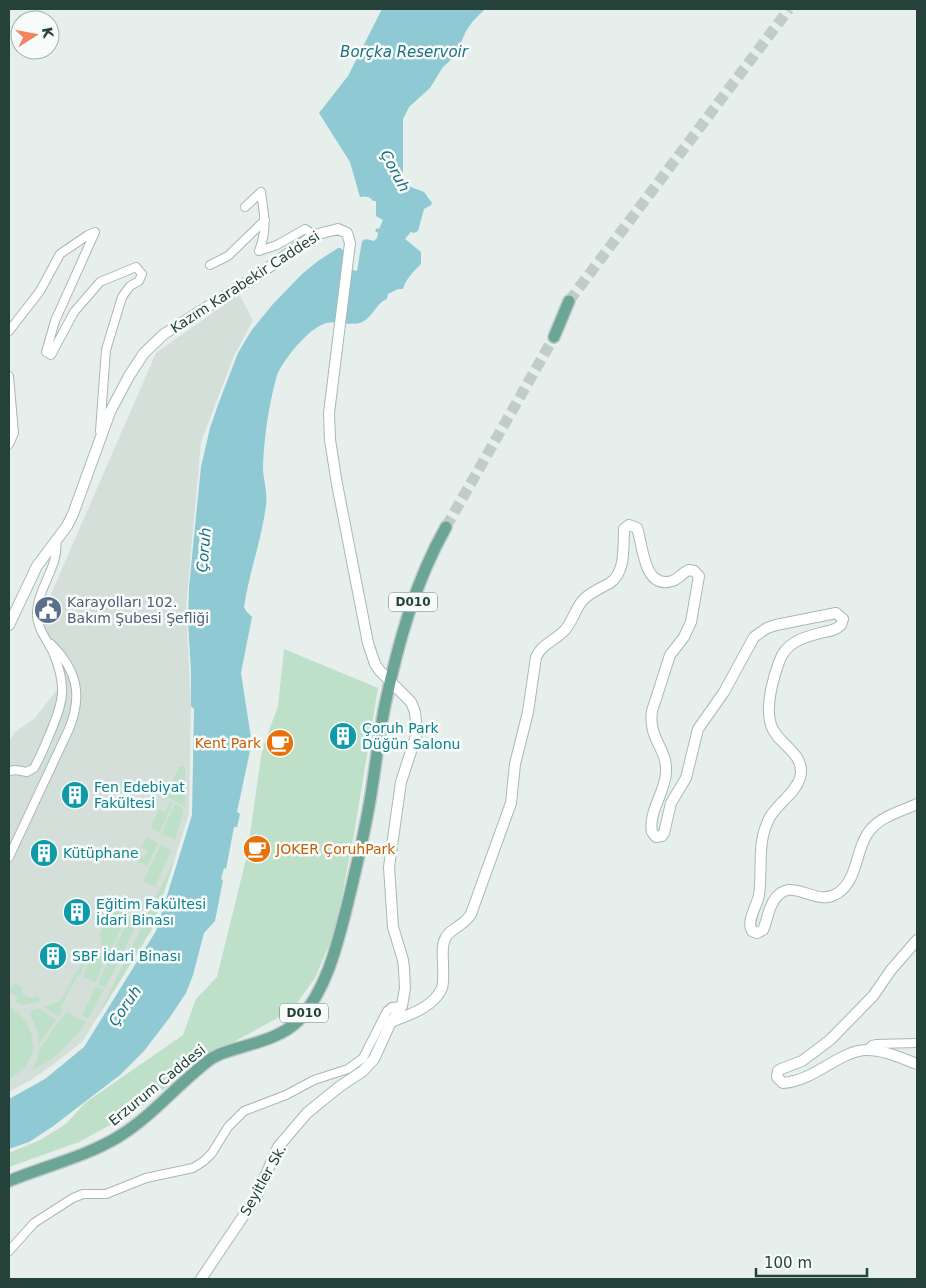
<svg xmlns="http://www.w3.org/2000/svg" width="926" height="1288" font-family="'DejaVu Sans',sans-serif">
<rect width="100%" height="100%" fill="#e6efeb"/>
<path fill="#d4dfda" d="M239 294 253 320 233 358 201 442 186 607 191 706 189 814 152 929 87 1034 82 1042 51 1066 31 1080 9 1092V742L15 732 35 718 66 678 41 617 156 353Z"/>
<g fill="#bfe0c8">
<path d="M284 649 378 688 354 834 335 931 315 978 292 1010 199 1061 136 1111 79 1142 9 1167V1153L40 1140 66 1124 85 1103 183 1035 196 999 217 977 247 855 262 750 278 706Z"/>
<path d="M185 766V801L184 806 166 796 179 767Z"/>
<path d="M170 802 173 803 159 833 151 827 159 809 165 812Z"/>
<path d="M175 804 184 809 175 840 161 834Z"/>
<path d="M146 837 158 843 147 866 135 860 138 855 144 858 148 851 141 848Z"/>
<path d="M161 845 171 850 155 887 143 881Z"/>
<path d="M176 856 152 929 97 1018Z"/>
<path d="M113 906 126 913 127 911 129 912 110 952 103 949 104 948 100 945 102 939 99 936Z"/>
<path d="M132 913 140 917 121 957 112 953Z"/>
<path d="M91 952 106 958 95 983 83 976 88 963 82 960 85 954Z"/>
<path d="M109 959 118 963 105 988 98 984Z"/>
<path d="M82 963 85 965 80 975H78L60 1008 63 1010 59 1017 44 1007 60 1001Z"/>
<path d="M13 983 22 987 23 995 31 998 38 996 40 1001 23 1005 16 1002 18 997 9 992Z"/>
<path d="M96 986 104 990 88 1018 82 1015Z"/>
<path d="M9 1006C28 1016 41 1044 27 1064 23 1071 15 1075 9 1079Z"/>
<path d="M39 1008 56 1020 39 1044 37 1031 30 1014 31 1010Z"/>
<path d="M66 1012 86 1022C75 1038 51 1064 32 1070L37 1060 39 1049Z"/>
</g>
<path fill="#8ec9d4" d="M382 9H485L473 21 466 31 455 56 443 67 430 88 409 107 403 119V177L411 187 424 192 432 203 431 205 424 209 418 231 414 233 411 232 405 239 421 252V264C414 271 405 280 403 289H398L388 294 387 299C377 302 373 317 362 322 351 327 339 320 327 323 309 327 284 359 277 375 269 404 264 436 263 467 263 480 268 492 266 505 262 539 249 572 244 607L246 611 252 617 241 673 251 738V746L237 812 240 814 237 827H234L226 869 224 868 221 879 223 880 215 921 204 933 193 975 186 993 170 1017 144 1051 120 1075 52 1127 29 1142 9 1149V1099L45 1079 84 1047 156 931 192 815 194 709 191 706V672L188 621 189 587 201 467 210 428 218 405 238 353 251 331 273 304 302 274 318 261 338 248H341L344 253 343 268 357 271 362 241 366 239 374 241 377 238 378 233 375 231 377 228 379 229 383 220 376 216V201H373C369 196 366 196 360 197L350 162 319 113 348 76Z"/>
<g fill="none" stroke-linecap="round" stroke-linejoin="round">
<g stroke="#bfccc8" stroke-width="11" stroke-dasharray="11 5.5" stroke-linecap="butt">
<path d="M569 301 789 9"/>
<path d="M446 527 554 337"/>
</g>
<defs>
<g id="street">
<path d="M245 207 261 192C264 216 268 227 259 251L277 245 305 229 314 235"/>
<path d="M210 265 228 256 265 220"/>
<path d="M9 331 40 291 60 254 88 235 95 232 55 321 46 352 51 355 74 312 100 282 136 267 142 274 139 281 130 286 122 297 106 350 100 431"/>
<path d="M9 376 14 433 9 444"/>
<path d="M9 771 15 770 27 772 34 768C40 758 44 747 49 736 63 702 68 688 53 652 47 640 37 628 37 614 37 588 60 566 56 540"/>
<path d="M9 857 69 729C83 695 77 670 51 644"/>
<path d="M867 1050 872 1045 876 1044 917 1043"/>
<path d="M9 1251 34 1223 73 1198 83 1194H106L146 1178 193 1168 204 1161 212 1153 228 1127 244 1111 286 1095 314 1080 348 1069 363 1058 387 1011 392 1007 402 1006"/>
</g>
<g id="secondary">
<path d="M9 625 37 566 67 526 73 514 110 412 129 376 144 353 164 334 258 275 314 235 338 229 347 233 350 243 329 413 330 440 337 484 368 643 375 664 380 671 411 702 415 712 417 733 401 782 389 867 393 927 403 960 404 969 405 988 402 1006 391 1022 374 1059 363 1071 339 1087 307 1113 278 1147 256 1197 201 1279"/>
<path d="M917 940 891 970 873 996 830 1040 802 1061 781 1069 778 1071 777 1077 783 1083C814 1081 838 1052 865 1050 882 1049 901 1058 917 1064"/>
<path d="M391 1022C409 1015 434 1007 442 988 444 981 443 971 443 964 443 956 441 945 446 937 451 928 464 926 471 914L511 803 515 764 528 712 536 657C542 644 554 641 564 631 573 622 575 608 584 599 591 592 601 588 610 583 626 572 623 547 624 529L629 525 637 528C643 544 643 590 672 581 679 579 683 572 689 570L694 571 699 576 691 622 684 637 670 655 652 711C648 739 667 748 666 771 666 792 648 811 652 832L656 837 662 836 664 833 671 803 686 778 698 729 724 692 754 637 767 628 776 625 836 613 843 619 841 625C836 630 830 631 824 632 805 637 786 641 779 662 773 679 765 707 771 725 777 745 807 753 800 778 795 794 778 803 770 817 756 842 763 868 759 895 757 906 746 921 752 931L757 933 763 930C767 921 768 910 773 902 790 872 814 909 838 893 859 879 855 847 871 829 882 816 902 811 917 804"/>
</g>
<g id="primary">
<path d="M554 337 569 301"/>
<path d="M9 1181C45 1166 85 1157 118 1137 153 1116 179 1082 212 1058L220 1054C246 1044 278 1041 299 1020 327 989 337 945 347 906 355 873 363 840 369 806 375 773 378 739 385 705 398 643 415 582 446 527"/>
</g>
</defs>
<use href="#street" stroke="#a8b8b2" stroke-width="10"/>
<use href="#secondary" stroke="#a4bbb3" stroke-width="12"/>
<use href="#primary" stroke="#c2cac8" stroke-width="14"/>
<use href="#street" stroke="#fff" stroke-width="8"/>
<use href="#secondary" stroke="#fff" stroke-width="10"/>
<use href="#primary" stroke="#6aa596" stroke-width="11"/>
</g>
<defs>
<symbol id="civic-disc" viewBox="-11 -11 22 22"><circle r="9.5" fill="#5c6f8a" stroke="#f7fbf9"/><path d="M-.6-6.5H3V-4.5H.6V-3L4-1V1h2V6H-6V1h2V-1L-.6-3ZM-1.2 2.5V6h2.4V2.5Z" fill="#fff"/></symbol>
<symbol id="building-disc" viewBox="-11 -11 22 22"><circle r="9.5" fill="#0f9aa8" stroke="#f7fbf9"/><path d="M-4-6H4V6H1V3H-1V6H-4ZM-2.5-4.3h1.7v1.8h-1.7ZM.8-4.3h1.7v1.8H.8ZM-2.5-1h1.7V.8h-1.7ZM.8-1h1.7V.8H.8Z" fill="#fff"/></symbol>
<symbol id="cafe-disc" viewBox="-11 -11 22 22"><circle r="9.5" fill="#e8710a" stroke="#f7fbf9"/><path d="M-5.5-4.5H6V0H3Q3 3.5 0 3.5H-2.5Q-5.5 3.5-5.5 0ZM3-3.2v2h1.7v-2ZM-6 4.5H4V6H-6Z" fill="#fff"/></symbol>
</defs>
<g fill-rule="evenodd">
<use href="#civic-disc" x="32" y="594" width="32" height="32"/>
<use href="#building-disc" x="327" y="720" width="32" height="32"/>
<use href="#cafe-disc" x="264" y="727" width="32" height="32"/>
<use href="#building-disc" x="59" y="779" width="32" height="32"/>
<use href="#cafe-disc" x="241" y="833" width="32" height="32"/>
<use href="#building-disc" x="28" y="837" width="32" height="32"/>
<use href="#building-disc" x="61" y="896" width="32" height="32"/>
<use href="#building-disc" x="37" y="940" width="32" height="32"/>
</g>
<g text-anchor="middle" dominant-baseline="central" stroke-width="5" stroke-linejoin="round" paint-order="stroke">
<g fill="#f7fbf9" stroke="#637a73" stroke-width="1">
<rect x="389" y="592.5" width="48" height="19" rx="4"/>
<rect x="280" y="1003.5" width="48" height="19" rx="4"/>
</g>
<g font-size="12" font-weight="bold" fill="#24423a">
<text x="413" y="602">D010</text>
<text x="304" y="1013">D010</text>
</g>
<g font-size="14" fill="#24423a" stroke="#f7fbf9">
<text transform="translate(245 282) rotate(-33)">Kazım Karabekir Caddesi</text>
<text transform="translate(157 1085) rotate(-39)">Erzurum Caddesi</text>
<text transform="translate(263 1180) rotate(-61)">Seyitler Sk.</text>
</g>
<g font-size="14" fill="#4e5e75" stroke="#f7fbf9" text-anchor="start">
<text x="67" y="602">Karayolları 102.<tspan x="67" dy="16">Bakım Şubesi Şefliği</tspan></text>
</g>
<g font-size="14" fill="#0d838f" stroke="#f7fbf9" text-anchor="start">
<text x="362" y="728">Çoruh Park<tspan x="362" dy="16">Düğün Salonu</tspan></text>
<text x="94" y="787">Fen Edebiyat<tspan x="94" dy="16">Fakültesi</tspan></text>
<text x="63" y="853">Kütüphane</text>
<text x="96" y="904">Eğitim Fakültesi<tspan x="96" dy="16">İdari Binası</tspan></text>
<text x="72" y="956">SBF İdari Binası</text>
</g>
<g font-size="14" fill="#c56008" stroke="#f7fbf9" text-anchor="end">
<text x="261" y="743">Kent Park</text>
<text x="276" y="849" text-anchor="start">JOKER ÇoruhPark</text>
</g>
<g font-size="15" font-style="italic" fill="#1c6f80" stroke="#f7fbf9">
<text x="404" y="52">Borçka Reservoir</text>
<text transform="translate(395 171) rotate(62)">Çoruh</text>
<text transform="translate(204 550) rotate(-85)">Çoruh</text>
<text transform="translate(125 1006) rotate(-55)">Çoruh</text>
</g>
</g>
<rect width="926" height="1288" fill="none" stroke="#24423a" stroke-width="20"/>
<g transform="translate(35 35) rotate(79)"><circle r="24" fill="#f7fbf9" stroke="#a3b1ad"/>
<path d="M0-4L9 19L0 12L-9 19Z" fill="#f4845f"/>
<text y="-8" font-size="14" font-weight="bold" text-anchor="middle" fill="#24423a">K</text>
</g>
<path d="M756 1268v8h111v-8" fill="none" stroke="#24423a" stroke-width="2.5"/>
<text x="764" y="1268" font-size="15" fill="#24423a" stroke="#f7fbf9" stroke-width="4" paint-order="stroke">100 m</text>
</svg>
